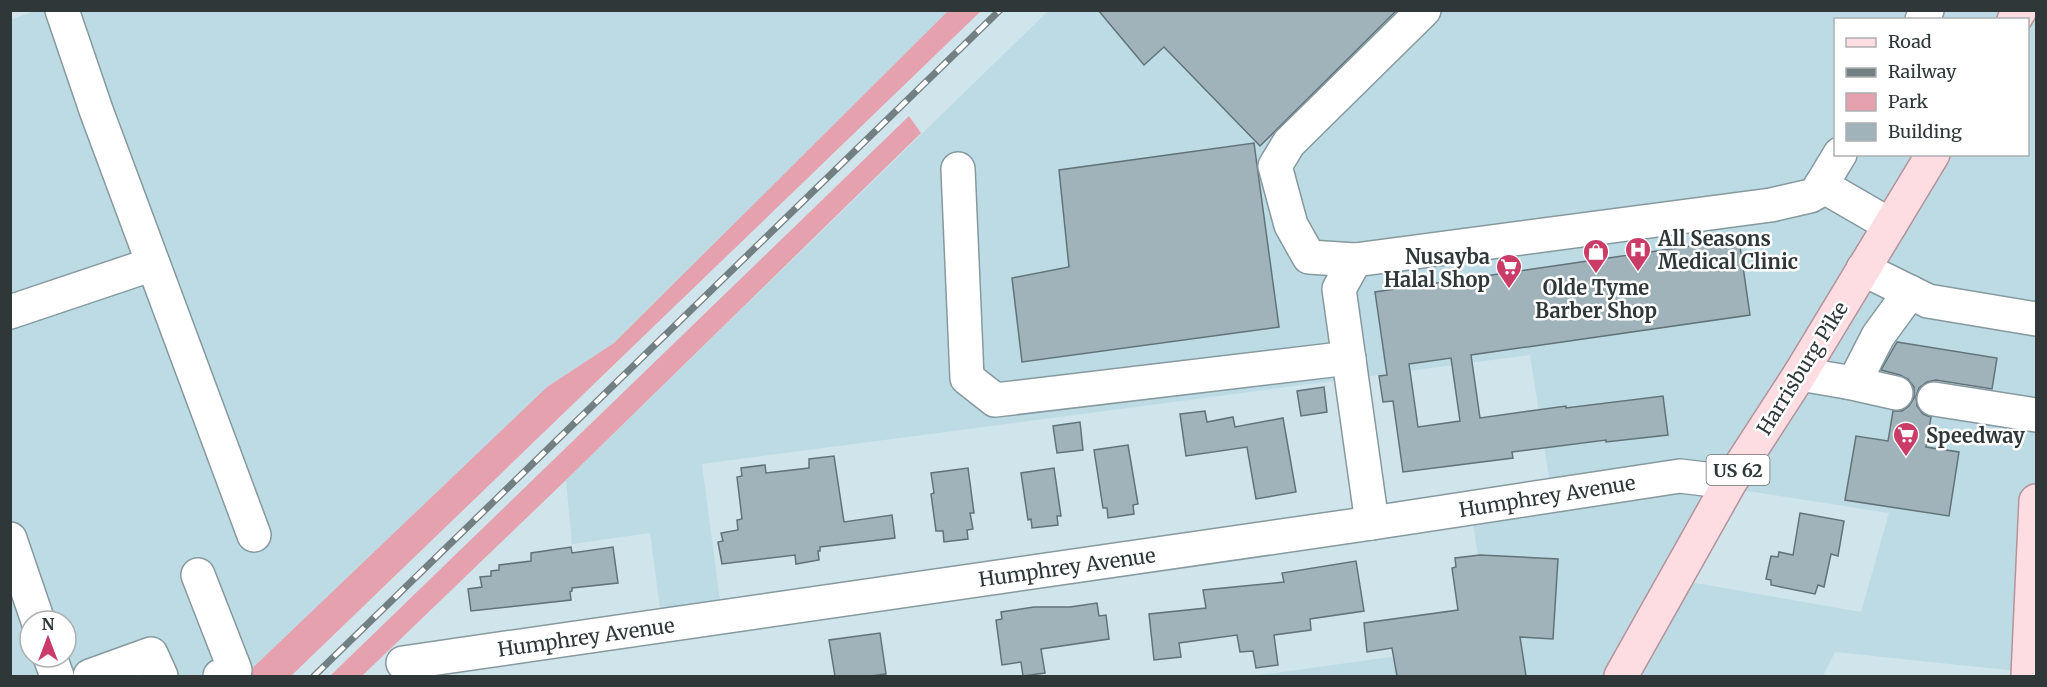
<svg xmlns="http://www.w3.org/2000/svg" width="2047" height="687" font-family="Merriweather,serif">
<rect width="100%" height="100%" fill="#d0e4eb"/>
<g fill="#bddbe4" fill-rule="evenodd">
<path d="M37 10 948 11 614 343 547 387 244 676H11L10 20ZM30 621H66V657H30Z"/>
<path d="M1048 11H2036V673L1835 652 1823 676H1253L1491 643 1470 503 1551 490 1530 355 702 464 721 608 661 616 650 533 572 544 566 480ZM1836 20H2028V154H1836ZM1728 488 1889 513 1861 612 1673 579Z"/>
</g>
<g fill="#e5a1ae">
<path d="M948 11H981L291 676H244L547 387 614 343Z"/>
<path d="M909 116 921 133 566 480 362 676H330Z"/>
</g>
<g fill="#a0b3ba" stroke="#617379" stroke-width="1.5" fill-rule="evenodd">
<path d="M1098 10H1397L1260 146 1164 47 1144 65Z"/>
<path d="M1254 143 1279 327 1022 362 1012 278 1069 267 1059 170Z"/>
<path d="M1739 239 1750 315 1471 355 1480 418 1566 406V408L1663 396 1668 435 1606 442V440L1512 452 1513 458 1403 472 1393 401 1383 402 1379 376 1387 375 1375 292ZM1451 358 1460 421 1418 427 1409 364Z"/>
<path d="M1897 342 1997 358 1992 389 1936 380 1927 382 1919 388 1916 396 1917 406 1923 414 1931 417 1926 447 1959 452 1949 516 1845 500 1856 436 1888 441 1893 411H1902L1909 406 1914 398V387L1908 379 1900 375 1881 370Z"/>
<path d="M1324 387 1327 412 1301 416 1297 391Z"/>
<path d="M1205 411 1207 422 1233 417 1235 427 1283 418 1296 492 1256 499 1247 447 1186 456 1180 414Z"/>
<path d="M1080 422 1083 450 1057 453 1053 426Z"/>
<path d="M1128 445 1138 504 1133 505 1134 514 1108 518 1107 508H1103L1094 450Z"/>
<path d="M834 456 844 522 892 515 895 538 820 547V551H818L819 560 796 564 795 555 722 564 718 542 723 541 721 533 738 530 737 520 742 519 737 477 742 476 741 468 765 465 766 473 809 468V459Z"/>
<path d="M968 468 974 513H970L973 529 967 530 968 539 944 542 943 531H936L931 494 934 493 931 473Z"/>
<path d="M1054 468 1061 516H1057L1058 525 1032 528 1031 519 1028 520 1021 473Z"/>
<path d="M1800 513 1844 521 1838 556 1831 554 1824 587 1818 585 1815 594 1771 585V580L1766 579 1771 556 1778 557 1779 552 1793 555Z"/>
<path d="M571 547 572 553 613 547 618 583 572 588V591L570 592 571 600 471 611 468 589 482 587 480 577 491 576V571L499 570V565L531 561V553Z"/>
<path d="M1480 555 1558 559 1553 639 1520 637 1526 676H1397L1392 648 1367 652 1364 623 1458 610 1452 568 1456 567 1455 558Z"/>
<path d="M1356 561 1364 611 1310 619 1311 630 1274 635 1278 665 1256 668 1253 651 1240 652 1237 635 1179 643 1181 657 1154 660 1149 614 1206 608 1203 590 1284 582 1282 573Z"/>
<path d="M1097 603 1099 616 1106 615 1109 639 1041 649 1045 673 1023 676 1021 662 1002 665 996 620 1002 619 1001 612 1034 607H1070Z"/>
<path d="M880 633 886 674 870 676H835L829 640Z"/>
</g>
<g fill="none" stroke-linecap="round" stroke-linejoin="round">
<defs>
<g id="minor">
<path d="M62 10 96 110 254 535"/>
<path d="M1922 20 1927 10"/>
<path d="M958 169 967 378 995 400 1349 358"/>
<path d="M1821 185 1890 225"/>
<path d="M1355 260 1309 257 1291 225 1275 166 1289 143 1424 10"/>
<path d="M1863 269 1928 301 2036 319"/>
<path d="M10 312 153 264"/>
<path d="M1800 374 1847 382 1856 379 1878 336 1910 292"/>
<path d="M1847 382 1896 393"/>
<path d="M1934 399 2036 415"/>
<path d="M1372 523 1339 289 1355 260 1771 205 1810 196 1817 192 1840 154"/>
<path d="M10 539 38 621"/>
<path d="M198 575 235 670 220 676"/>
<path d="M50 657 57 676"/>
<path d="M403 663 1372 523 1680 476 1730 482"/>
<path d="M90 676 151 654 161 676"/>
</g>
<g id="major">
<path d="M2014 20 2020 10"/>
<path d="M1621 676 1730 482 1800 374 1933 154"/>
<path d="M2028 676 2036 501"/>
</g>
</defs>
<use href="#minor" stroke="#86999f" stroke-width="36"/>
<use href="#major" stroke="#b4939a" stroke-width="36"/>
<use href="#minor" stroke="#fff" stroke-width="33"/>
<use href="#major" stroke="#fddce2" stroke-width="33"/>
<defs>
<path id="rail" d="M314 676 1000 10"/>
</defs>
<use href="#rail" stroke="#727f83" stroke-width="7"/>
<use href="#rail" stroke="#fff" stroke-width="4.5" stroke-dasharray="14" stroke-linecap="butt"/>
</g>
<defs>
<symbol id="hospital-pin" viewBox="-11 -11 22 30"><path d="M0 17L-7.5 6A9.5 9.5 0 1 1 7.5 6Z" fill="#ca3c67" stroke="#fff"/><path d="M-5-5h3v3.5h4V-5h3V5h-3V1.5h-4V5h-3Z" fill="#fff"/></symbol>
<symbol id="shop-pin" viewBox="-11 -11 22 30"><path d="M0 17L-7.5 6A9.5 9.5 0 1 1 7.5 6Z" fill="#ca3c67" stroke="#fff"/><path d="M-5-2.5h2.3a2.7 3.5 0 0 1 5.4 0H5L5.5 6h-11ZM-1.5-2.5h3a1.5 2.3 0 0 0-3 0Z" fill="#fff"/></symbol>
<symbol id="supermarket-pin" viewBox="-11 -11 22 30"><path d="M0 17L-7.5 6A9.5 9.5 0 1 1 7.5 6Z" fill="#ca3c67" stroke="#fff"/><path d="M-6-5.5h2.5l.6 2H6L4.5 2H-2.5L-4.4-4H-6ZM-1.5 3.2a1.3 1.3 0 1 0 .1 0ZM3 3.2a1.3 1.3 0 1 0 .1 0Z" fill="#fff"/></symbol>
</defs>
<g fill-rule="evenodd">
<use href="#hospital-pin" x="1623" y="235" width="30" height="40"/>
<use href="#shop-pin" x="1581" y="237" width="30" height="40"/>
<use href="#supermarket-pin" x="1494" y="252" width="30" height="40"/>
<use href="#supermarket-pin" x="1891" y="420" width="30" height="40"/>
</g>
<g text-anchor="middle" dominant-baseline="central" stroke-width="5" stroke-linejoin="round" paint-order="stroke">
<rect fill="#fff" stroke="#6d7374" stroke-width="1.5" x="1706.5" y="455" width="63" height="30" rx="4.5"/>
<g font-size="18" font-weight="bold" fill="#2f3739">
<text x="1738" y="470">US 62</text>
</g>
<g font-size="20" font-weight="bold" fill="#2f3739" stroke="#fff" text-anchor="start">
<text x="1658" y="238">All Seasons<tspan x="1658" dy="23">Medical Clinic</tspan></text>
<text x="1490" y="256" text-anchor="end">Nusayba<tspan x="1490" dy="23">Halal Shop</tspan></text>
<text x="1596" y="287" text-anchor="middle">Olde Tyme<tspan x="1596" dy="23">Barber Shop</tspan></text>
<text x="1926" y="435">Speedway</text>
</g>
<g font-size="20" fill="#2f3739" stroke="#fff">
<text transform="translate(1802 368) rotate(-58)">Harrisburg Pike</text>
<text transform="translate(1547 496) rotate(-9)">Humphrey Avenue</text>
<text transform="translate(1067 567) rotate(-8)">Humphrey Avenue</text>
<text transform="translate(586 637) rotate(-8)">Humphrey Avenue</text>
</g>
</g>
<rect width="2047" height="687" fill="none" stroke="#2f3739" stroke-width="24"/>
<rect x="1834" y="18" width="195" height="138" fill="#ffffff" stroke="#acafb0" stroke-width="1.5"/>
<rect x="1846" y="38" width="30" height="9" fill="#fddce2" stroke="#acafb0" stroke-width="1.5"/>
<text x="1888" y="48" font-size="18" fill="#2f3739">Road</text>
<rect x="1846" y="68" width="30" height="9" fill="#727f83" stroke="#acafb0" stroke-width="1.5"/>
<text x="1888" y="78" font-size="18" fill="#2f3739">Railway</text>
<rect x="1846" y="93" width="30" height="18" fill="#e5a1ae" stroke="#acafb0" stroke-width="1.5"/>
<text x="1888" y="108" font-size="18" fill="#2f3739">Park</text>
<rect x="1846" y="123" width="30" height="18" fill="#a0b3ba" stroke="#acafb0" stroke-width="1.5"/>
<text x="1888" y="138" font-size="18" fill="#2f3739">Building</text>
<g transform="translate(48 639)"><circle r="28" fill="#ffffff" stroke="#acafb0" stroke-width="1.5"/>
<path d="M0-4.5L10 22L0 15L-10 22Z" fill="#ca3c67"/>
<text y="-9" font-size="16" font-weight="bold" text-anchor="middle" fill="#2f3739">N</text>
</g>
</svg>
